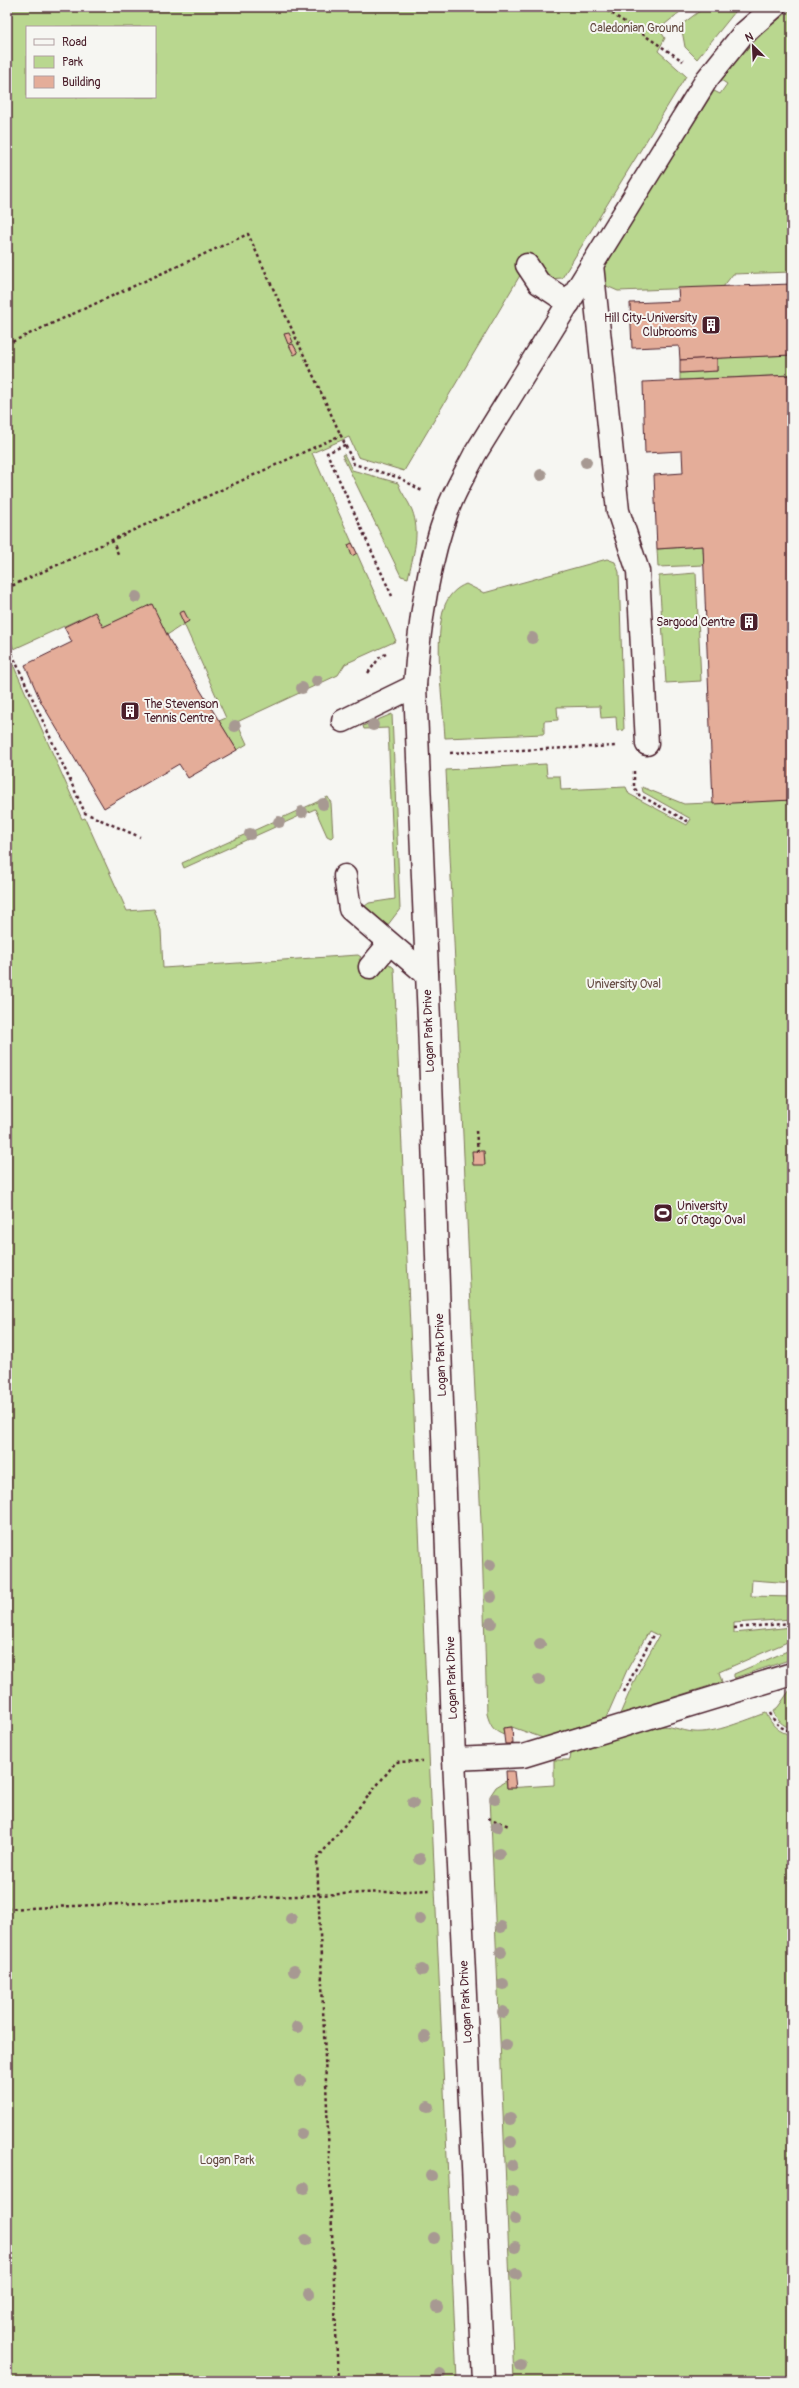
<svg xmlns="http://www.w3.org/2000/svg" width="799" height="2388" font-family="Pangolin,sans-serif">
<rect width="100%" height="100%" fill="#f6f6f2"/>
<filter id="ink" filterUnits="userSpaceOnUse"><feTurbulence type="fractalNoise" baseFrequency=".025" numOctaves="2"/><feDisplacementMap in="SourceGraphic" scale="8" xChannelSelector="R" yChannelSelector="G"/><feConvolveMatrix kernelMatrix="1 2 1 2 8 2 1 2 1" color-interpolation-filters="sRGB"/></filter>
<g filter="url(#ink)">
<g fill="#b9d78f" stroke="#827b5d" fill-rule="evenodd">
<path d="M7 7H686L659 29 665 38 658 51 686 76 562 278 549 279 522 272 404 471 358 457 349 437 312 453 396 641 345 664 338 675 237 722 247 744 237 750 219 721 226 718 184 624 167 635 152 605 103 627 95 612 14 649 7 633ZM27 27H155V97H27Z"/>
<path d="M705 7H739L697 59 685 47 681 25Z"/>
<path d="M792 9V272L733 274 723 287 618 291 602 284 601 275 605 264 714 91 720 94 727 84 721 80C742 53 764 29 792 9Z"/>
<path d="M791 355 792 375 680 380V373L717 371V358Z"/>
<path d="M344 454 352 470 398 483C401 493 408 500 412 510 421 533 413 556 408 578L401 576 342 455Z"/>
<path d="M703 546 704 565 658 567 657 549Z"/>
<path d="M607 559 615 562 619 572 624 730 617 731 616 717 601 718 600 706 557 707 558 720 544 721V734L445 738C443 702 433 638 445 605 449 595 456 588 466 584L484 593Z"/>
<path d="M696 573 701 681 666 683 659 576Z"/>
<path d="M7 651 72 797 82 819 85 818 127 911 154 909 161 930 163 968 358 955 361 957 359 960 379 975 388 963 394 968 457 2381H7Z"/>
<path d="M392 714 400 909 387 926 365 906 369 903 395 899 388 728 364 729 363 726Z"/>
<path d="M546 764 547 776H560L561 790 626 787 629 794 687 825 691 819 643 792 642 787 684 804 792 800V1583L752 1580 751 1596 792 1597V1619L734 1623V1633L792 1627V1640L719 1672 722 1682 620 1714 637 1675 659 1636 649 1631 627 1670 606 1718 543 1738 512 1727 503 1728 504 1735C493 1731 490 1725 487 1714L482 1543 446 770Z"/>
<path d="M328 797 331 803 333 836 331 838 327 836 315 809 184 868 182 863Z"/>
<path d="M792 1649V1659L734 1678V1674Z"/>
<path d="M792 1687V1728C782 1726 777 1720 773 1711L778 1707Z"/>
<path d="M766 1713C772 1726 778 1732 792 1735V2381H514L490 1796 496 1787 506 1781 507 1788 554 1785V1760H570L571 1753 657 1726C671 1725 681 1731 694 1732 714 1734 746 1720 766 1713Z"/>
</g>
<g fill="#e4ad99" stroke="#4a1f2b">
<path d="M792 284V355L680 360 679 346 632 348 630 303 679 301 678 288Z"/>
<path d="M289 333 293 342 288 344 284 334Z"/>
<path d="M293 344 298 353 294 355 289 345Z"/>
<path d="M717 358V371L680 373V360Z"/>
<path d="M792 375V800L713 804 703 546 657 549 654 475 683 473 682 451 645 453 643 382Z"/>
<path d="M352 543 357 553 352 556 348 545Z"/>
<path d="M152 604 170 641 237 750 188 778 179 764 104 808 41 702 25 665 72 642 64 627 95 612 103 627Z"/>
<path d="M184 611 189 621 184 624 179 613Z"/>
<path d="M472 1151H484L485 1165H473Z"/>
<path d="M512 1727 513 1744H505L503 1728Z"/>
<path d="M506 1771H514L516 1788H507Z"/>
</g>
<g fill="none" stroke-linecap="round" stroke-linejoin="round">
<defs>
<g id="minor">
<path d="M527 265 539 283 569 303"/>
<path d="M592 265 618 511 638 571 647 744"/>
<path d="M343 721 415 686"/>
<path d="M345 876 350 909 427 975"/>
<path d="M370 967 389 944"/>
<path d="M454 1759 523 1756 792 1674"/>
<path d="M483 2381 454 1759 429 1020 415 686C419 626 427 565 448 509 455 490 466 472 475 454L707 79 743 34 774 7"/>
</g>
</defs>
<use href="#minor" stroke="#4a1f2b" stroke-width="25"/>
<g stroke="#4a1f2b" stroke-width="2.5" stroke-dasharray="3 3" stroke-linecap="butt">
<path d="M602 7 683 61"/>
<path d="M7 344 248 234 354 464 400 478 422 491"/>
<path d="M345 445 327 453 392 596"/>
<path d="M112 540 119 556"/>
<path d="M7 588 341 435"/>
<path d="M7 643 85 813 140 837"/>
<path d="M368 673 380 657 386 654"/>
<path d="M450 753 616 746"/>
<path d="M634 771V787L639 795 689 822"/>
<path d="M476 1131 478 1152"/>
<path d="M734 1628 792 1623"/>
<path d="M624 1692 654 1633"/>
<path d="M770 1713C775 1723 780 1729 792 1731"/>
<path d="M488 1818 509 1826"/>
<path d="M7 1909 430 1890"/>
<path d="M338 2381 317 1859 396 1762 422 1761"/>
</g>
<use href="#minor" stroke="#f6f6f2" stroke-width="22"/>
</g>
<g fill="#a79992">
<circle cx="586" cy="462" r="6"/>
<circle cx="541" cy="475" r="6"/>
<circle cx="136" cy="597" r="6"/>
<circle cx="532" cy="638" r="6"/>
<circle cx="317" cy="681" r="6"/>
<circle cx="302" cy="688" r="6"/>
<circle cx="373" cy="725" r="6"/>
<circle cx="235" cy="726" r="6"/>
<circle cx="323" cy="804" r="6"/>
<circle cx="302" cy="812" r="6"/>
<circle cx="279" cy="822" r="6"/>
<circle cx="250" cy="834" r="6"/>
<circle cx="490" cy="1565" r="6"/>
<circle cx="491" cy="1597" r="6"/>
<circle cx="491" cy="1623" r="6"/>
<circle cx="540" cy="1644" r="6"/>
<circle cx="539" cy="1680" r="6"/>
<circle cx="495" cy="1799" r="6"/>
<circle cx="413" cy="1803" r="6"/>
<circle cx="497" cy="1827" r="6"/>
<circle cx="499" cy="1854" r="6"/>
<circle cx="420" cy="1859" r="6"/>
<circle cx="291" cy="1919" r="6"/>
<circle cx="420" cy="1919" r="6"/>
<circle cx="501" cy="1927" r="6"/>
<circle cx="501" cy="1952" r="6"/>
<circle cx="422" cy="1970" r="6"/>
<circle cx="294" cy="1971" r="6"/>
<circle cx="503" cy="1984" r="6"/>
<circle cx="503" cy="2012" r="6"/>
<circle cx="297" cy="2027" r="6"/>
<circle cx="425" cy="2037" r="6"/>
<circle cx="506" cy="2045" r="6"/>
<circle cx="300" cy="2081" r="6"/>
<circle cx="428" cy="2107" r="6"/>
<circle cx="510" cy="2119" r="6"/>
<circle cx="301" cy="2134" r="6"/>
<circle cx="511" cy="2142" r="6"/>
<circle cx="512" cy="2165" r="6"/>
<circle cx="431" cy="2176" r="6"/>
<circle cx="304" cy="2188" r="6"/>
<circle cx="513" cy="2191" r="6"/>
<circle cx="515" cy="2219" r="6"/>
<circle cx="434" cy="2238" r="6"/>
<circle cx="306" cy="2240" r="6"/>
<circle cx="515" cy="2247" r="6"/>
<circle cx="516" cy="2274" r="6"/>
<circle cx="309" cy="2294" r="6"/>
<circle cx="437" cy="2307" r="6"/>
<circle cx="521" cy="2365" r="6"/>
<circle cx="440" cy="2374" r="6"/>
</g>
</g>
<defs>
<symbol id="building-square" viewBox="-11 -11 22 22"><rect x="-9" y="-9" width="18" height="18" rx="4" fill="#4a1f2b" stroke="#f6f6f2"/><path d="M-4-6H4V6H1V3H-1V6H-4ZM-2.5-4.3h1.7v1.8h-1.7ZM.8-4.3h1.7v1.8H.8ZM-2.5-1h1.7V.8h-1.7ZM.8-1h1.7V.8H.8Z" fill="#fff"/></symbol>
<symbol id="stadium-square" viewBox="-11 -11 22 22"><rect x="-9" y="-9" width="18" height="18" rx="4" fill="#4a1f2b" stroke="#f6f6f2"/><path d="M0-5a6.5 5 0 1 0 0 10a6.5 5 0 1 0 0-10ZM-3.5-1.8h7v3.6h-7Z" fill="#fff"/></symbol>
</defs>
<g fill-rule="evenodd">
<use href="#building-square" x="700" y="314" width="22" height="22"/>
<use href="#building-square" x="738" y="611" width="22" height="22"/>
<use href="#building-square" x="119" y="700" width="22" height="22"/>
<use href="#stadium-square" x="652" y="1202" width="22" height="22"/>
</g>
<g text-anchor="middle" dominant-baseline="central" stroke-width="4" stroke-linejoin="round" paint-order="stroke">
<g font-size="12" fill="#664d44" stroke="#f6f6f2">
<text x="637" y="28">Caledonian Ground</text>
<text x="624" y="984">University Oval</text>
<text x="227" y="2160">Logan Park</text>
</g>
<g font-size="12" fill="#4a1f2b" stroke="#f6f6f2" text-anchor="end">
<text x="697" y="318">Hill City-University<tspan x="697" dy="14">Clubrooms</tspan></text>
<text x="735" y="622">Sargood Centre</text>
<text x="144" y="704" text-anchor="start">The Stevenson<tspan x="144" dy="14">Tennis Centre</tspan></text>
<text x="677" y="1206" text-anchor="start">University<tspan x="677" dy="14">of Otago Oval</tspan></text>
</g>
<g font-size="12" fill="#4a1f2b" stroke="#f6f6f2">
<text transform="translate(429 1031) rotate(-92)">Logan Park Drive</text>
<text transform="translate(441 1355) rotate(-92)">Logan Park Drive</text>
<text transform="translate(452 1678) rotate(-92)">Logan Park Drive</text>
<text transform="translate(466 2002) rotate(-93)">Logan Park Drive</text>
</g>
</g>
<rect width="799" height="2388" fill="none" stroke="#f6f6f2" stroke-width="24"/>
<rect x="12" y="12" width="775" height="2364" fill="none" stroke="#4a1f2b" stroke-width="1.5" filter="url(#ink)"/>
<rect x="26" y="26" width="130" height="72" fill="#f6f6f2" stroke="#b1a0a2"/>
<rect x="34" y="39" width="20" height="6" fill="#f6f6f2" stroke="#b1a0a2"/>
<text x="62" y="46" font-size="12" fill="#4a1f2b">Road</text>
<rect x="34" y="56" width="20" height="12" fill="#b9d78f" stroke="#b1a0a2"/>
<text x="62" y="66" font-size="12" fill="#4a1f2b">Park</text>
<rect x="34" y="76" width="20" height="12" fill="#e4ad99" stroke="#b1a0a2"/>
<text x="62" y="86" font-size="12" fill="#4a1f2b">Building</text>
<g transform="translate(753 46) rotate(336)" stroke="#f6f6f2" stroke-width="3" paint-order="stroke">
<path d="M0-3L7 15L0 10L-7 15Z" fill="#4a1f2b"/>
<text y="-6" font-size="11" font-weight="bold" text-anchor="middle" fill="#4a1f2b">N</text>
</g>
</svg>
